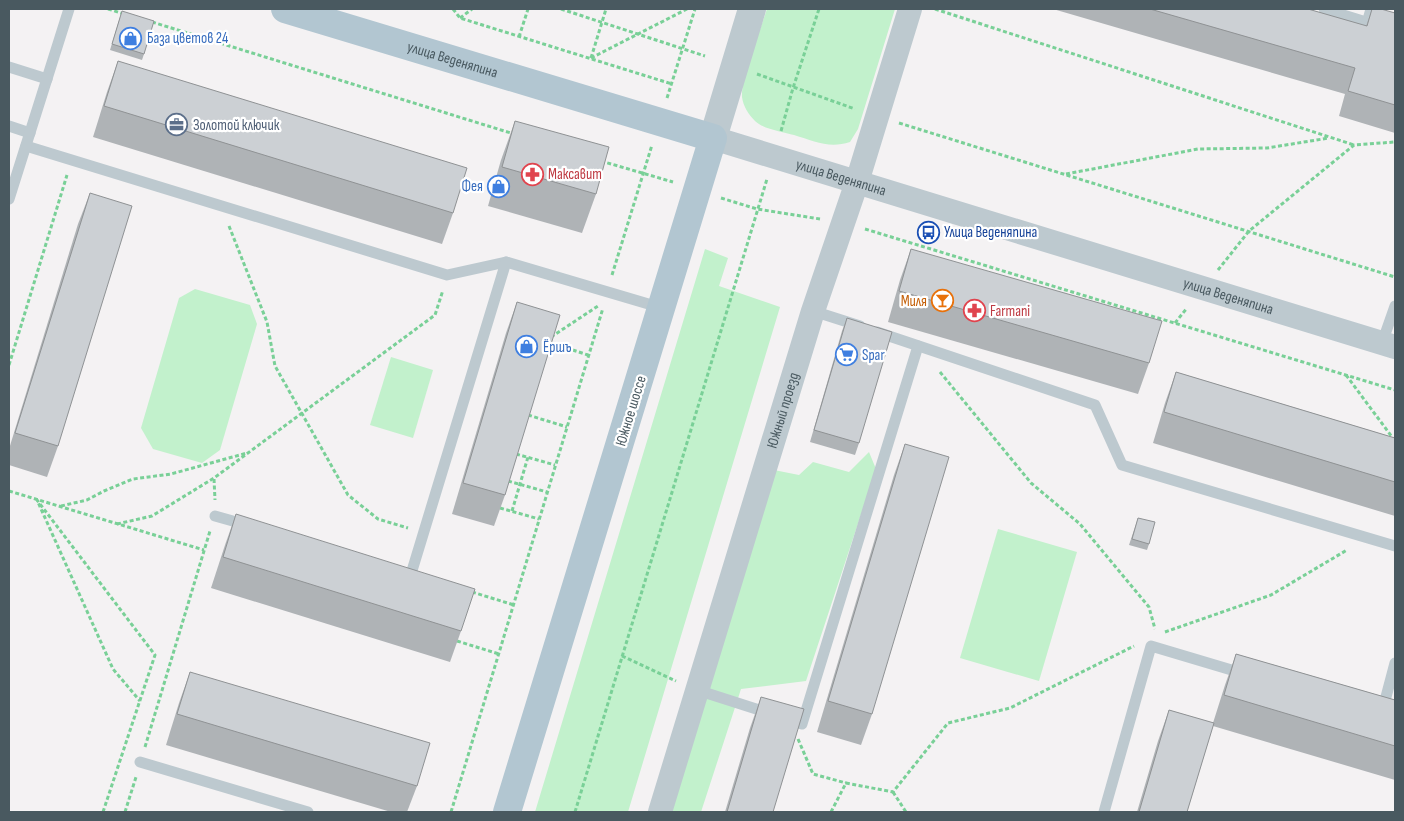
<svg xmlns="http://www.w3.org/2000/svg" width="1404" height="821" font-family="'Sofia Sans Condensed',sans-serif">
<rect width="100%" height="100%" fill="#f4f2f3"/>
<g fill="#c2f1cc">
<path d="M767 9H895L858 129 850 142C829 149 814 141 794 135 783 132 763 129 755 121 749 115 743 106 742 97 741 76 760 31 767 9Z"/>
<path d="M705 249 728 258 719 286 780 307 628 812H535Z"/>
<path d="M195 289 250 305 257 324 220 450 202 463 153 449 141 428 179 298Z"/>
<path d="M391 357 433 370 413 438 370 425Z"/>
<path d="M869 452 876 469 806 681 741 689 701 812H662L769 469 799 475 813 462 849 472Z"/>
<path d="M998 529 1077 552 1039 681 960 658Z"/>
</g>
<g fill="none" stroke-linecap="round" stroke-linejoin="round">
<g stroke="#79d097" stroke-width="3" stroke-dasharray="4 2.5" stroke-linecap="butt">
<path d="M108 9 124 14"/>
<path d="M453 9 460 18 672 84"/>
<path d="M561 9 705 56"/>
<path d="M935 9 1354 145"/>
<path d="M460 18 472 9"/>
<path d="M152 22 514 134"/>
<path d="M519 37 528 9"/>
<path d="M591 58 687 9"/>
<path d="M591 58 606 9"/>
<path d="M757 74 855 109"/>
<path d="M667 98 695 9"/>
<path d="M899 123 1395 277"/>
<path d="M781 131 793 88 819 9"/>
<path d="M601 161 673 182"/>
<path d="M1066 174 1198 149 1267 148 1329 138"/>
<path d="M721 198 757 209 820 219"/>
<path d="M229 226 267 322 275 366 348 495 378 519 408 528"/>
<path d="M865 229 1395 390"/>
<path d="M1218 270 1249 231 1354 145 1395 142"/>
<path d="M612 275 652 145"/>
<path d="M1175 323 1187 308"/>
<path d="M551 337 598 306"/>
<path d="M548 342 588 355"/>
<path d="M9 365 67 175"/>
<path d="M940 372 1031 483 1080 524 1149 607 1155 629"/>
<path d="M1346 375 1395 441"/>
<path d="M528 415 567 427"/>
<path d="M516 454 555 465"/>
<path d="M214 479 215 500"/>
<path d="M508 481 547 492"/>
<path d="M9 491 204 550"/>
<path d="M61 506 87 500 104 491 133 479 171 474 247 453"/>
<path d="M500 508 539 519"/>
<path d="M512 511 528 457"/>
<path d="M117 524 152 516 214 478 435 315 443 290"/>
<path d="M472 592 514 605"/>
<path d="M1165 632 1271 595 1347 550"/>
<path d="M457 641 499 654"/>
<path d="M622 656 676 681"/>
<path d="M798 739 813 774 846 783"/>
<path d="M145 747 210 531"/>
<path d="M893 792 906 812"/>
<path d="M103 812 155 655 37 500 113 669 140 701"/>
<path d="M125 812 136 777"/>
<path d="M451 812 603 308"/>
<path d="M575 812 767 179"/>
<path d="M831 812 846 783 893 792 948 723 1010 708 1134 646"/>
</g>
<g stroke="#bdc9cf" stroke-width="11">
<path d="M1324 9 1395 31"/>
<path d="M1367 23 1371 9"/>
<path d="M9 67 47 79"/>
<path d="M9 126 30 133"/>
<path d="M26 146 447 275 506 262"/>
<path d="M9 199 69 9"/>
<path d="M813 311 860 326"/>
<path d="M877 332 1095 405 1122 465 1395 546"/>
<path d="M1382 343 1395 306"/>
<path d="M215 516 247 525"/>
<path d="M411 574 506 262 662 308"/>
<path d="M697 690 772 714"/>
<path d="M1382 712 1395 663"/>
<path d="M787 719 802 724 918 346"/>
<path d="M140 762 308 812"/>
<path d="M1104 812 1151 646 1245 674"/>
</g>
<g stroke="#bdc9cf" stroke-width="24">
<path id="s1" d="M713 138 1395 347"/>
<path id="s2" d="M660 812 813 311 857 182 910 9"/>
</g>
<path stroke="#bdc9cf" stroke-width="28" d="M713 138 752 9"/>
<path stroke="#b2c6d1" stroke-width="28" id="s3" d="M285 9 713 138 507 812"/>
</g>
<g fill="#afb3b6">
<path d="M1053 9H1308L1366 26 1372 9 1395 13V133L1339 116 1345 94Z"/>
<path d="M120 17 144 54 142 60 110 50Z"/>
<path d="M118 61 453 213 442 244 93 137 107 92Z"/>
<path d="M515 121 596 194 582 233 488 206 501 160Z"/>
<path d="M90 193 58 446 47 477 9 465V449L78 224Z"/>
<path d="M911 249 1149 363 1138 394 888 322 900 280Z"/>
<path d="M517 302 505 495 494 526 452 514 506 333Z"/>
<path d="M847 318 859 443 855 455 810 442 842 331Z"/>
<path d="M1176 372 1395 438V516L1153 443 1165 403Z"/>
<path d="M905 444 872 714 861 745 817 732 894 475Z"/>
<path d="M236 514 461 631 450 662 211 588 225 545Z"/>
<path d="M1138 518 1149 544 1147 550 1129 545Z"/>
<path d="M1236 654 1395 700V780L1213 726 1187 812H1137L1158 741 1169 710 1213 723 1225 685Z"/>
<path d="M190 672 417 786 407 812H391L166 745 179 703Z"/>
<path d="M761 697 773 812H725L750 728Z"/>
</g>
<g fill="#ccd0d4" stroke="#8f9294">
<path d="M1150 9H1308L1367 26 1372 9H1381L1395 13V105L1348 91 1355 68Z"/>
<path d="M122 11 154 21 144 54 112 44Z"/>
<path d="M118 61 467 168 453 213 104 106Z"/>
<path d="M515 121 609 147 596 194 502 167Z"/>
<path d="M90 193 132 206 58 446 15 433Z"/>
<path d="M911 249 1162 321 1149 363 899 291Z"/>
<path d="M517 302 560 315 505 495 463 483Z"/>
<path d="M847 318 892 332 859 443 814 430Z"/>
<path d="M1176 372 1395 438V482L1164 412Z"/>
<path d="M905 444 949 457 872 714 828 701Z"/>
<path d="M236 514 475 589 461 631 223 557Z"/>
<path d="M1138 518 1155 522 1149 544 1132 539Z"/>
<path d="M1236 654 1395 700V746L1224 695Z"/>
<path d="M190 672 430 743 417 786 177 714Z"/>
<path d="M761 697 804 709 773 812H727Z"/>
<path d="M1169 710 1214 723 1187 812H1139Z"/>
</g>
<defs>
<symbol id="shop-ring" viewBox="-11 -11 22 22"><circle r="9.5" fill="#fff" stroke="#3f7fe0" stroke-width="1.5"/><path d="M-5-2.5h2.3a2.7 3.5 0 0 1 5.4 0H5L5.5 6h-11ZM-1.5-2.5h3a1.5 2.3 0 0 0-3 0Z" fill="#3f7fe0"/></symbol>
<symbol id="office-ring" viewBox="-11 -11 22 22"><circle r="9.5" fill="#fff" stroke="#5c6f8a" stroke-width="1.5"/><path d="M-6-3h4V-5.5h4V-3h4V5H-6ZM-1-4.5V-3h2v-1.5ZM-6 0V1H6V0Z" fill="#5c6f8a"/></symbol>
<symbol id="pharmacy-ring" viewBox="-11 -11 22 22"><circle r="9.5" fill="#fff" stroke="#e0444e" stroke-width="1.5"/><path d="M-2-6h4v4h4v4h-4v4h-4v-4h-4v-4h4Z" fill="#e0444e"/></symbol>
<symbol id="bus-ring" viewBox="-11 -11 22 22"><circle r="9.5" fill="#fff" stroke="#1a4fb4" stroke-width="1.5"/><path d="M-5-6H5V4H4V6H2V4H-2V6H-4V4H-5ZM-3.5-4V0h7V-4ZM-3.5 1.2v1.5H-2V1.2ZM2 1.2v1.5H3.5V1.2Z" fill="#1a4fb4"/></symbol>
<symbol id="bar-ring" viewBox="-11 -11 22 22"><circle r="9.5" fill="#fff" stroke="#e8710a" stroke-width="1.5"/><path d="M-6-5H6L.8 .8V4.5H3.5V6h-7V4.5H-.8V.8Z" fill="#e8710a"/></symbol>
<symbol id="supermarket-ring" viewBox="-11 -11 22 22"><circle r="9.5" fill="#fff" stroke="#3f7fe0" stroke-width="1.5"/><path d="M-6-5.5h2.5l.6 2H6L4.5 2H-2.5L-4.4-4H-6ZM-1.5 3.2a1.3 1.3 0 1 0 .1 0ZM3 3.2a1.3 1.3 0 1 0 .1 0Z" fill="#3f7fe0"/></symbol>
</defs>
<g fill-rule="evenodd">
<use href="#shop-ring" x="118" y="26" width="25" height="25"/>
<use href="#office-ring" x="164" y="112" width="25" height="25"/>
<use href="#pharmacy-ring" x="520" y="162" width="25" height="25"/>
<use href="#shop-ring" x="486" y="174" width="25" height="25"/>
<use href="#bus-ring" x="916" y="220" width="25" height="25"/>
<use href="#bar-ring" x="930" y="288" width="25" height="25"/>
<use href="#pharmacy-ring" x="962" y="298" width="25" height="25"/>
<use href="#shop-ring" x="514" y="334" width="25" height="25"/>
<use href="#supermarket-ring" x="834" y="342" width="25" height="25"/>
</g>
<g text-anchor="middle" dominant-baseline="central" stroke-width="4.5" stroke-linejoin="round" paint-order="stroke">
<g font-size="15" fill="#366cbe" stroke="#fff" text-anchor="start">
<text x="147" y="38">База цветов 24</text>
<text x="483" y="186" text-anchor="end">Фея</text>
<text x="543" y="347">Ёршъ</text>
<text x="862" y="355">Spar</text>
</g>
<g font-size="15" fill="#495960" stroke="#fff">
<text stroke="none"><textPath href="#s3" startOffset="175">улица Веденяпина</textPath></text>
<text stroke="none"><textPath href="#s1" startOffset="134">улица Веденяпина</textPath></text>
<text stroke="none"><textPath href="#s1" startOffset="539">улица Веденяпина</textPath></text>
<text stroke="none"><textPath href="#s2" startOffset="420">Южный проезд</textPath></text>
<text transform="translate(631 411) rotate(-73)">Южное шоссе</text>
</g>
<g font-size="15" fill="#4e5e75" stroke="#fff" text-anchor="start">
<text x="193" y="125">Золотой ключик</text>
</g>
<g font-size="15" fill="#be3a42" stroke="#fff" text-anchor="start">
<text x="548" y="174">Максавит</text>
<text x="990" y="311">Farmani</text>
</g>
<g font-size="15" fill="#164399" stroke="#fff" text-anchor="start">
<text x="944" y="232">Улица Веденяпина</text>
</g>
<g font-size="15" fill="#c56008" stroke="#fff" text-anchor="end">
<text x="927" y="301">Миля</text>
</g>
</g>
<rect width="1404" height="821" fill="none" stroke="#495960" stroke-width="20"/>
</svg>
